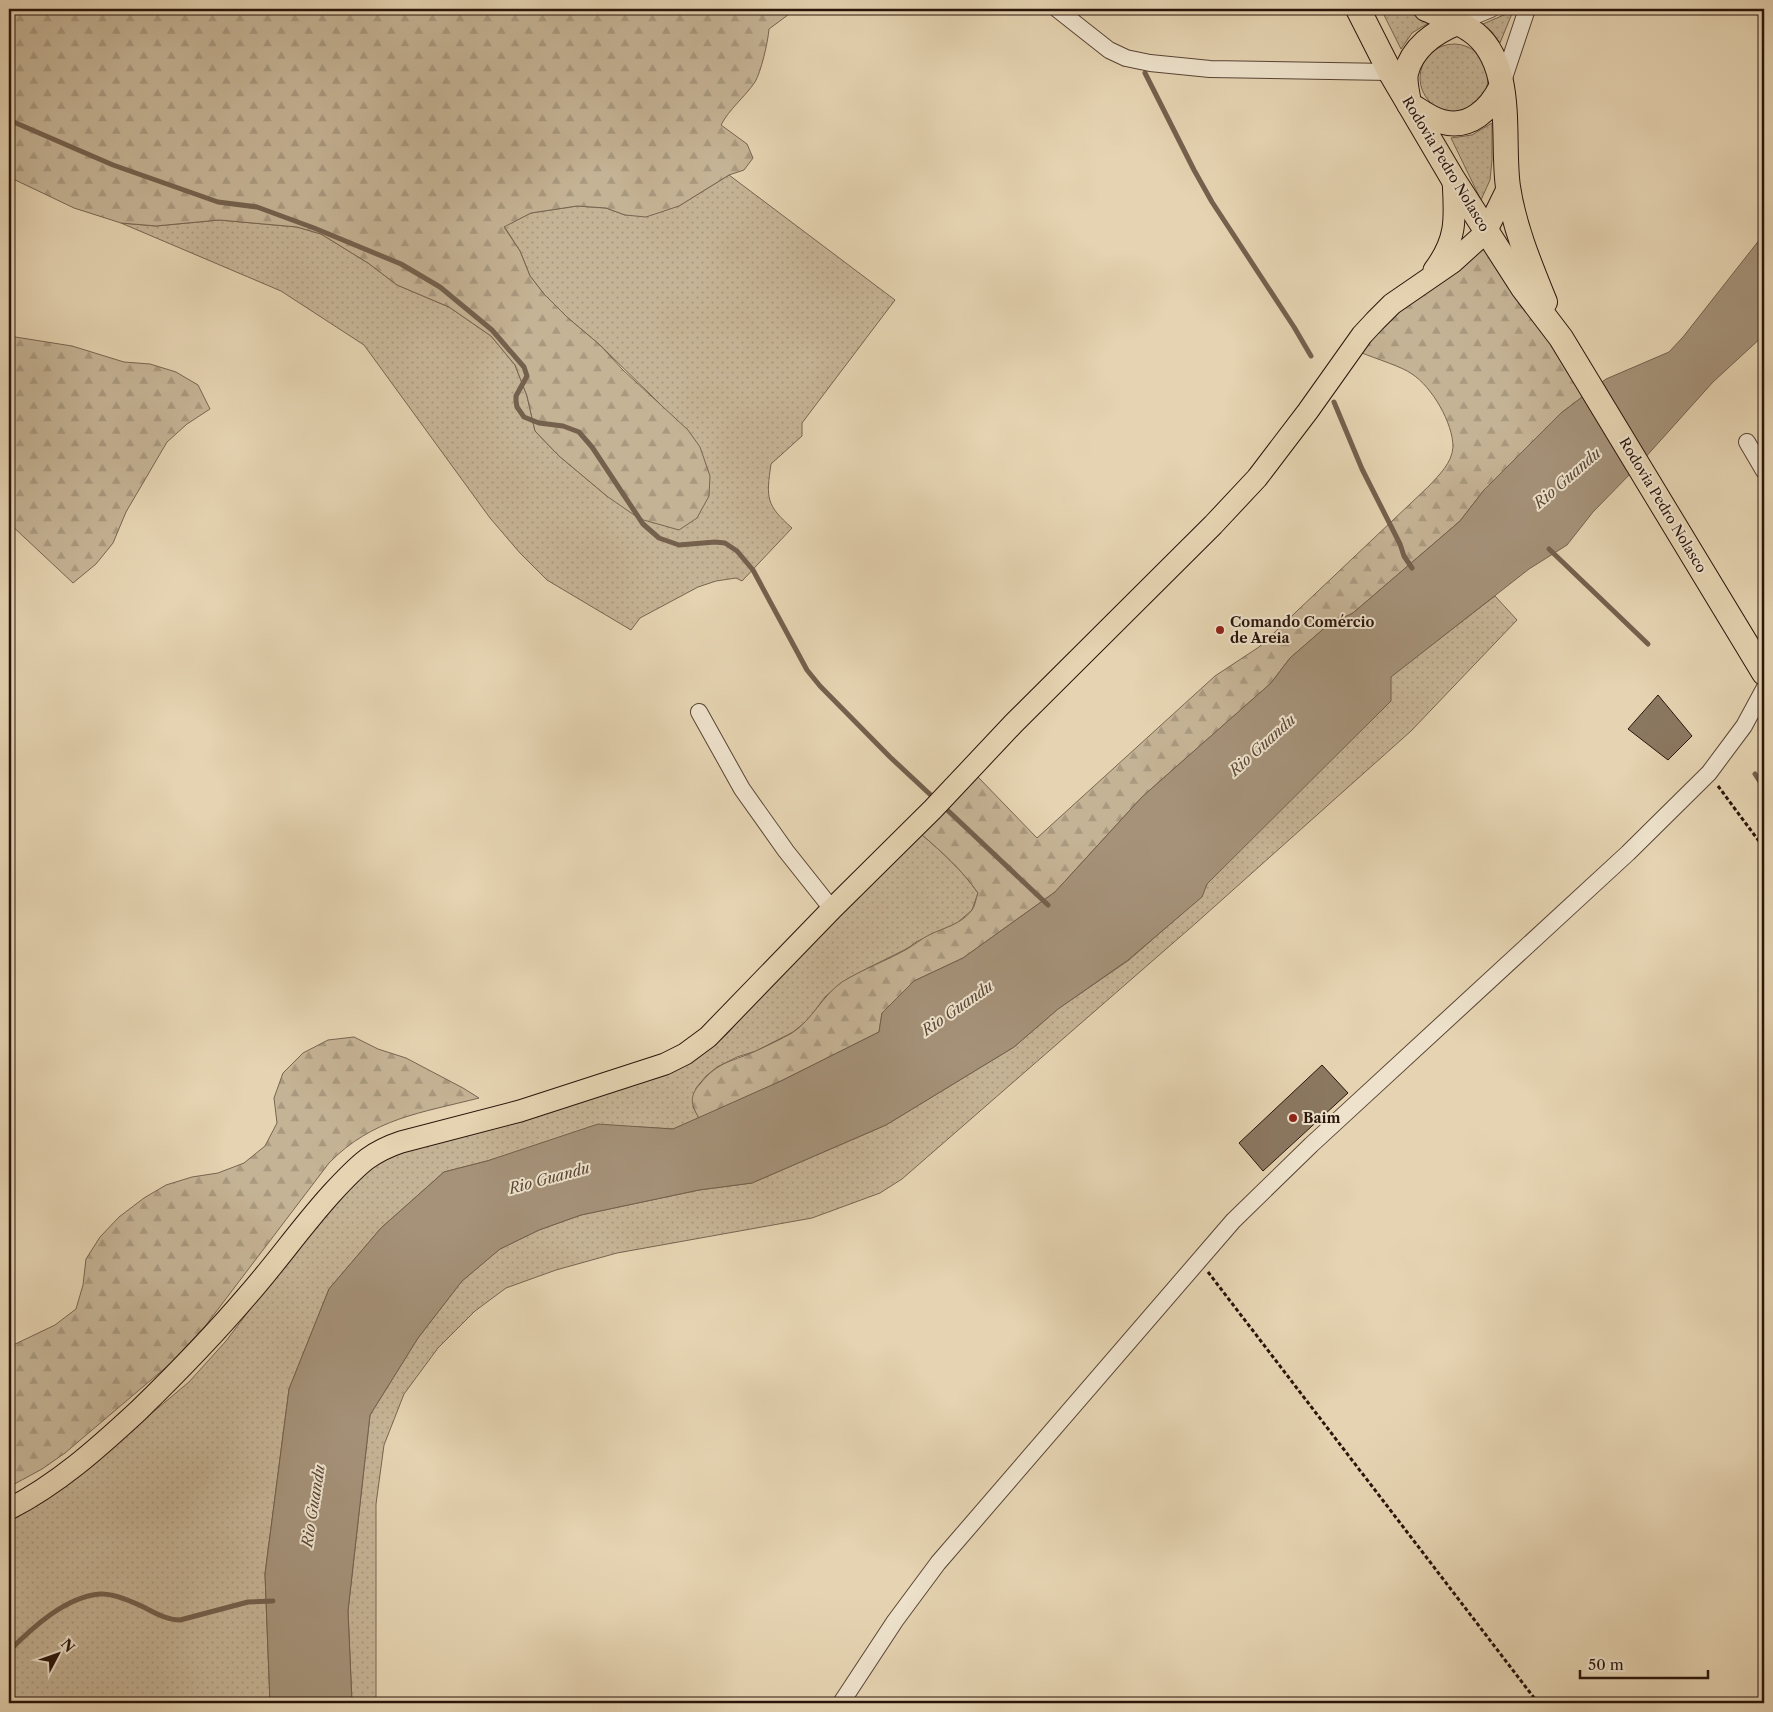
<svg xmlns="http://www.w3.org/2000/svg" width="1773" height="1712" font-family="'Libre Caslon Text',serif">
<defs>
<pattern id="grass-dots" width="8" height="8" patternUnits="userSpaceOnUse" patternTransform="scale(1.25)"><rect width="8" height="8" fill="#c5b395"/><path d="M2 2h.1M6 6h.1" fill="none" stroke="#a9997f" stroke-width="1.8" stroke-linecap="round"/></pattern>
<pattern id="forest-firs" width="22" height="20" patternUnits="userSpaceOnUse" patternTransform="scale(1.25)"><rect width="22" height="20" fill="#c5b395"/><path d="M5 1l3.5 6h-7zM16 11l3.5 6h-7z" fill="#a9997f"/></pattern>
</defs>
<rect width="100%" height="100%" fill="#e5d3b1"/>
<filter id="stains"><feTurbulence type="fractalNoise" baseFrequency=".004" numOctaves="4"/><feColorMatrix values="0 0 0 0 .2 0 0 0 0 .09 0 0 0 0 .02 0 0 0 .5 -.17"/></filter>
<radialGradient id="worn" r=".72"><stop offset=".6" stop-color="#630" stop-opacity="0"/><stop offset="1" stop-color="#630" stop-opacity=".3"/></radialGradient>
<g fill="url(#grass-dots)" stroke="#786450">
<path d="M1381 9H1400L1430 22 1412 33 1401 49Z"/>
<path d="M1513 11 1500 43 1492 32 1483 24Z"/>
<circle cx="1454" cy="78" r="34"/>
<path d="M1492 123V160L1490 180 1481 200 1451 138 1472 135Z"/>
<path d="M729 175 895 300 802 423V436L771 464C766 498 766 505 792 528L742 581 736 578 716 581 698 587 640 618 631 630 547 580 520 553 490 518 364 345 281 291 121 223 156 226 219 220 297 227 321 234 368 263 397 285 449 307 491 336 515 365 527 396 535 431 559 456 608 497 660 404 600 345 568 318 544 294 530 276 520 251 504 226 531 213 577 206 606 208 625 215 679 206Z"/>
<path d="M1495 596 1517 620 1411 731 1196 923 902 1179 880 1193 812 1218 617 1253 556 1270 506 1288 475 1311 438 1348 404 1394 384 1445 376 1504V1703H352L348 1611 370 1415 418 1338 462 1281 500 1249 539 1230 581 1215 699 1190 752 1183 886 1125 1014 1047 1058 1009 1129 960 1201 897 1207 884 1390 677Z"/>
<path d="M921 834C942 852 962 870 978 893L972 910 957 923 916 942 908 948 870 967 841 983 825 997 807 1021 793 1032 756 1051 737 1057 717 1067 706 1076 696 1088 693 1107 699 1118 673 1129 639 1127 487 1161 444 1172 381 1228 329 1289 289 1389 265 1574 270 1703H9V1515L134 1428 189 1382 226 1341 349 1179 368 1162 712 1047 727 1034 780 975Z"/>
</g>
<g fill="url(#forest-firs)" stroke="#786450">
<path d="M9 9H796L769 29C768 42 761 72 755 82 744 98 730 108 721 125L747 144 753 158 744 170 729 175 679 206 646 217 625 215 606 208 577 206 531 213 504 227 520 251 530 276 544 294 568 318 600 345 623 370 688 430 700 447 710 476 709 496 697 518 679 530 640 519 608 497 559 456 535 431 527 396 515 365 491 336 449 307 397 285 368 263 321 234 297 227 219 220 156 226 121 223 74 208 9 177Z"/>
<path d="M1484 241 1585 395 1561 413 1484 490 1460 521 1353 613 1328 625 1290 658 1271 683 1142 797 1055 892 963 958 914 981 882 1013 879 1032 781 1081 699 1118C691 1105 689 1096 700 1084 719 1060 733 1062 758 1050 769 1045 781 1039 792 1033 812 1020 822 996 842 982 863 969 886 961 907 949 914 945 921 939 929 935 943 928 962 924 972 910 975 906 976 898 978 893 962 870 942 852 921 834L978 777 1037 838 1215 676 1259 647 1429 486C1439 475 1452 463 1453 447 1453 423 1432 387 1412 374 1403 367 1374 358 1362 353L1385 323Z"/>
<path d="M9 336 72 346 124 362 150 364 176 372 198 385 210 409 187 424 167 442 126 512 113 543 96 564 73 583 9 523Z"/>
<path d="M354 1037 378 1049 406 1058 463 1088 479 1098C421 1113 373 1118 329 1163L206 1325 171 1363 65 1453 42 1469 9 1487V1347L55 1325 76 1309 83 1285 86 1259 100 1237 119 1217 144 1198 166 1185 192 1177 218 1173 244 1163 265 1146 277 1123 274 1098 283 1073 303 1053 328 1040Z"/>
</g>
<path fill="#a59279" stroke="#74604d" d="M1764 234V335L1713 382 1634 470 1593 512 1567 545 1529 569 1391 677V701L1207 884 1202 897 1128 960 1058 1009 1014 1047 886 1125 752 1183 699 1190 581 1215 539 1230 500 1249 462 1281 418 1338 370 1415 348 1611 352 1703H270L265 1574 289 1389 329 1289 381 1228 444 1172 487 1161 598 1124 673 1129 781 1081 879 1032 882 1013 914 981 963 958 1055 892 1142 797 1271 683 1290 658 1328 625 1353 613 1460 521 1484 490 1561 413 1606 379 1669 352 1683 337Z"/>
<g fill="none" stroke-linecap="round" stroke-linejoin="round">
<g stroke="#74604d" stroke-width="5">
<path d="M1145 73 1194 170 1212 202 1294 327 1311 356"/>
<path d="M9 120 113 165 218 202 257 207 314 228 401 264 440 287 492 330 524 367 527 376 516 396V401L517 407 524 417 539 423 563 426 579 432 592 447 643 524 659 538 679 545 715 542 725 543 737 551 753 570 807 670 820 686 890 757 935 799"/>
<path d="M1334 402 1362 469 1400 544 1404 556 1412 568"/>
<path d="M1549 549 1648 644"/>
<path d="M1755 774 1764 788"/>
<path d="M943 806 1048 905"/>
<path d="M9 1651C32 1628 65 1597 100 1594 112 1593 126 1599 137 1604 151 1610 164 1620 180 1620L248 1602 273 1601"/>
</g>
</g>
<g fill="#8b7861" stroke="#2a150b">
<path d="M1658 695 1692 736 1668 760 1628 729Z"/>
<path d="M1322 1065 1348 1093 1263 1171 1239 1143Z"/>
</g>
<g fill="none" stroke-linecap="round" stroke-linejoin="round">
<defs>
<g id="minor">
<path d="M1057 9 1109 50 1126 58 1150 63 1210 69 1390 72"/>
<path d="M1457 23 1491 9"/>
<path d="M1501 87 1527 9"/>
<path d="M1747 442 1764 471"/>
<path d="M699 712 742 789 786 851 832 909"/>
<path d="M841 1703 895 1621 938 1563 1233 1221 1311 1145 1628 853 1709 773 1744 726 1764 689"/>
</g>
<g id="major">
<path d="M1434 270C1458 238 1455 217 1453 179"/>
<path d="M9 1509C58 1484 98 1448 138 1411 176 1374 213 1336 248 1295 277 1262 302 1226 332 1193 343 1181 354 1169 367 1159 378 1151 389 1146 401 1142L520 1111 665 1064 685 1054 708 1037 832 909 933 809 1014 723 1213 525 1257 478 1308 411 1362 335 1375 321 1392 304 1453 262 1486 232 1508 187"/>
</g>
<g id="highway">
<path d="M1358 9 1390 72 1453 179 1523 288 1561 338 1764 673"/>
<path d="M1426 9C1440 15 1457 21 1470 30 1517 61 1501 139 1508 187 1514 227 1530 265 1545 302"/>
<path d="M1457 23C1435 32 1412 48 1406 73 1404 82 1408 94 1409 104 1419 110 1431 120 1443 122 1470 129 1490 109 1501 87"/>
</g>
</defs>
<use href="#minor" stroke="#594434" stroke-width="18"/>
<use href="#major" stroke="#2a150b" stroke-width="23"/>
<use href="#highway" stroke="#2a150b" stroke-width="26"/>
<g stroke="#2a150b" stroke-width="3" stroke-dasharray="4 2.5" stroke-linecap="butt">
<path d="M1718 786 1764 848"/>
<path d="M1208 1272 1538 1703"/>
</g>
<use href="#minor" stroke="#eee2cc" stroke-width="16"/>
<use href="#major" stroke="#e5d3b1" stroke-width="21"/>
<use href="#highway" stroke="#e5d3b1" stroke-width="24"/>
</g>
<g fill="#8f2418" stroke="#eee2cc" stroke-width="2">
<circle cx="1220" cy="630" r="5"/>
<circle cx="1293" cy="1118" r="5"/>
</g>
<g text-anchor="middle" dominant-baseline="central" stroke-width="4" stroke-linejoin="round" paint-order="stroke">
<g font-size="14" fill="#2a150b" stroke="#eee2cc">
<text transform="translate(1446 164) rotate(59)">Rodovia Pedro Nolasco</text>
<text transform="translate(1663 505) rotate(59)">Rodovia Pedro Nolasco</text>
</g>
<g font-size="14" font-weight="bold" fill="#2a150b" stroke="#eee2cc" text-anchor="start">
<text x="1230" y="622">Comando Comércio<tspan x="1230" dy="16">de Areia</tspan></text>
<text x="1303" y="1118">Baim</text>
</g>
<g font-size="15" font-style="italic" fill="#5b4737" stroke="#eee2cc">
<text transform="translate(1567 478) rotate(-41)">Rio Guandu</text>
<text transform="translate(1262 745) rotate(-42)">Rio Guandu</text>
<text transform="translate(957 1008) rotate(-35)">Rio Guandu</text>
<text transform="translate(549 1178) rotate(-15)">Rio Guandu</text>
<text transform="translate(313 1506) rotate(-81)">Rio Guandu</text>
</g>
</g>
<rect width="1773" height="1712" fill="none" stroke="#e5d3b1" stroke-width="30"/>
<rect x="10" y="10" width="1753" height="1692" fill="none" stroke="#2a150b" stroke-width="2.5"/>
<rect x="15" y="15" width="1743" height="1682" fill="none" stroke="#2a150b"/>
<g transform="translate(58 1654) rotate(49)" stroke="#eee2cc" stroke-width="4" paint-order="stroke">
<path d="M0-4L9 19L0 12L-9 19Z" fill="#2a150b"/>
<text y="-8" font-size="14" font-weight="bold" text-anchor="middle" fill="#2a150b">N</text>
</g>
<path d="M1580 1670v8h128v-8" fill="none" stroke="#2a150b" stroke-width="2.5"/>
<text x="1588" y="1670" font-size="15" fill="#2a150b" stroke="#eee2cc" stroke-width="4" paint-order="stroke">50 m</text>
<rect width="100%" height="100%" filter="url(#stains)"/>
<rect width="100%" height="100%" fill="url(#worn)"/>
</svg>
